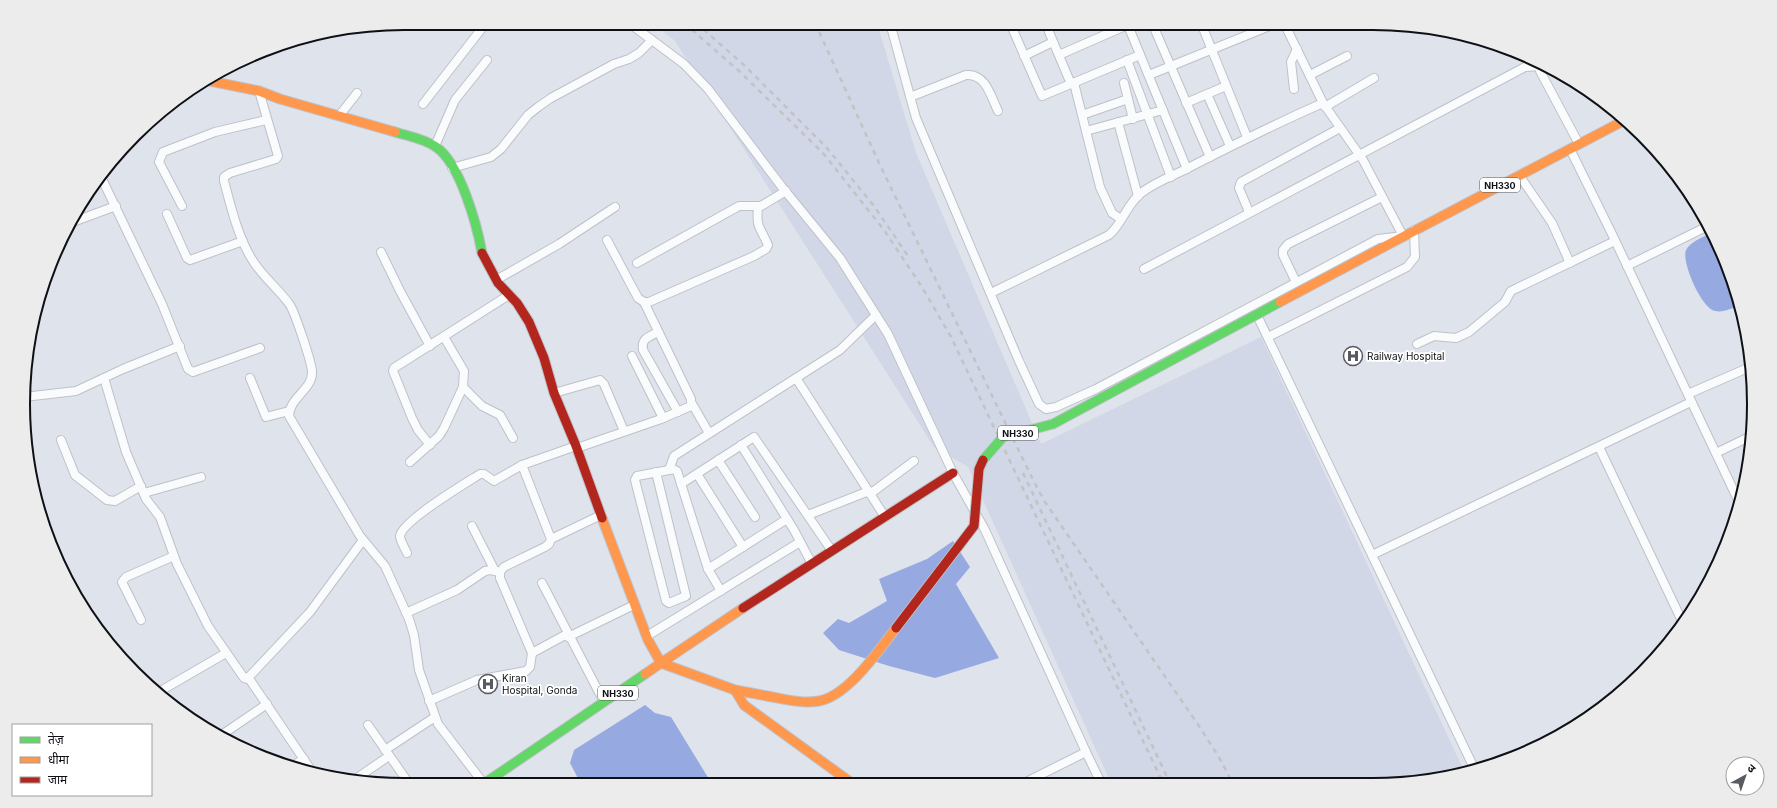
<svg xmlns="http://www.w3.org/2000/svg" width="1777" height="808" font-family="Inter,'Noto Sans Devanagari',sans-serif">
<rect width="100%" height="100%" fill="#dfe3eb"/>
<path fill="#d1d7e6" d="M652 23H877L916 153 1041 444 1261 337 1464 771 1423 782 1111 783 968 467 934 447 675 41Z"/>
<g fill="#96a9e0">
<path d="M1711 233 1725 258 1739 306C1732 308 1723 313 1715 311 1702 309 1681 262 1686 250 1690 242 1703 237 1711 233Z"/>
<path d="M953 541 970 567 956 584 999 658 935 678 889 666 839 650 823 633 838 619 849 623 887 601 879 579 927 559Z"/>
<path d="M645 705 655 713 671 717 712 784H581L570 763 574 750Z"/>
</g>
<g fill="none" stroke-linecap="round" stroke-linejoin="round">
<defs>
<g id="street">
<path d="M629 23 684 64 708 89 782 187 840 258 888 334 953 473 985 530 1086 752 1024 783"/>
<path d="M890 23 916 118 1019 361 1039 404 1046 409 1056 407 1096 389 1378 239 1403 236 1363 160 1323 103 1284 23"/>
<path d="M1013 23V30L1042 96 1140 55"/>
<path d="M1054 23 1050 25 1049 32 1071 84"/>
<path d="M1127 23 1187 169"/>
<path d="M1152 23 1210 157"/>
<path d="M1201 23 1247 137"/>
<path d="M1059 55 1132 23"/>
<path d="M1024 56 1053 42"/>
<path d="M1127 60 1171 177"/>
<path d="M1543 65 1540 71 1579 144"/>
<path d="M1149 75 1277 23"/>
<path d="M1310 75 1347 56"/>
<path d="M1074 83 1100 187 1112 213 1121 219"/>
<path d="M1124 83 1133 119"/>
<path d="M1294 89 1291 62 1297 49"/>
<path d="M259 91 278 156 276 159 230 173 224 177V181C231 207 237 233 250 256 260 275 278 288 290 305 295 313 312 363 312 372 313 389 289 398 289 416L360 536 385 566 409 619 414 635 419 670 438 724 484 784"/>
<path d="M1207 94 1230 146"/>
<path d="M910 97 966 75C986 73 991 97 998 111"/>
<path d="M1186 103 1226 86"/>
<path d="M423 104 486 23"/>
<path d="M1325 107 1374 78"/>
<path d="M1082 115 1128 99"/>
<path d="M339 116 357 93"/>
<path d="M1118 122 1138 196"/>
<path d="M1086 131 1163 110"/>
<path d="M435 146 455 100 487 60"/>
<path d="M1570 149 1612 234 1739 502"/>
<path d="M452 168 491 157 501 149 528 115 538 107 551 98 614 64 629 59 639 53 652 40"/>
<path d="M1519 175 1552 223 1570 263"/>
<path d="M102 179 162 304 188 369 193 372 260 348"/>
<path d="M182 206 159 162 163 152 215 132 266 120"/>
<path d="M1249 212 1239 188 1241 182 1340 128"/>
<path d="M167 214 187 258 190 260 243 241"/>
<path d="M70 223 116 206"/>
<path d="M607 240 638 298 644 302H649L754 256 766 249 768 245C760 226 756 229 758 206"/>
<path d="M381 252 400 291 430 346"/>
<path d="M637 263 739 206H761L786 191"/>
<path d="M1627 266 1708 226"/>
<path d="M1144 269 1525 67 1542 66"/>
<path d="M496 280 559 244 615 207"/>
<path d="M1296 282 1283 255V250L1288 244 1382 197"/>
<path d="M991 293 1109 235C1122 224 1126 206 1140 194 1153 183 1173 176 1188 168 1233 145 1277 123 1323 103"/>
<path d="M1256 313 1474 768"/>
<path d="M658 332C649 337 641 338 643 350L678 412"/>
<path d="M1268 337 1407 267 1415 257 1414 230"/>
<path d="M1417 344 1434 336 1456 338 1469 332 1505 302 1511 291 1615 241"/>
<path d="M632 356 663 418"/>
<path d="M104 378 126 452 146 499 160 517 177 564 208 626 244 678 247 679 310 612 363 540"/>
<path d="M250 378 266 417 289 411"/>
<path d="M796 378 885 517"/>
<path d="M463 387 482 406 500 415 513 438"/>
<path d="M554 393 600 380 604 384 624 431"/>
<path d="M1688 394 1750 367"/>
<path d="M24 397 76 391 123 369 180 346"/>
<path d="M691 402 709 433"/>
<path d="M61 440 75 475 107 500 115 501 141 486"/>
<path d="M430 445 418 430 412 418 393 371 394 368 509 295"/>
<path d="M741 445 794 530 812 564"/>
<path d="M1599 447 1683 623"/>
<path d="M577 448 661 419 691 406V399L644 302"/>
<path d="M1716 453 1751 436"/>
<path d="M718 460 755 517"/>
<path d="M410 462 439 436 444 428 463 387 464 371 444 337"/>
<path d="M522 465 551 539 549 544 545 547 504 567 500 572V578L532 653"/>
<path d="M669 470 674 456 840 350 876 315"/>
<path d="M656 472 686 596 669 603 666 601 635 480 637 476 669 470 673 469 677 471 708 569 721 591"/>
<path d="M697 474 743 547"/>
<path d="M681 484 754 437 832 551"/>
<path d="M144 493 201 477"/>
<path d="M870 494 914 461"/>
<path d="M808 515 869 491"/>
<path d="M472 526 495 571"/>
<path d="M551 539 601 515"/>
<path d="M407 553C405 548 400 541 400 536 402 521 466 483 480 474H484L494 481 522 465 576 446"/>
<path d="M1372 555 1691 402"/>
<path d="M708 569 787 519"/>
<path d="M542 583 604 702"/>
<path d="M406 613 457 590 485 571 491 570 500 572"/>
<path d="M141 620 122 582 126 577 174 556"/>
<path d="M647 636 800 542"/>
<path d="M568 637 634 605"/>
<path d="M248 677 313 773"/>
<path d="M157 693 226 653"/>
<path d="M429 701 477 680 526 671 530 667 532 653 567 634"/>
<path d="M368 725 410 785"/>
<path d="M223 734 267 704"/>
<path d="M385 750 435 717"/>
<path d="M1086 752 1101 783"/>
<path d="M292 766 304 759"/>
<path d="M354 780 389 756"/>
</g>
<g id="fast">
<path d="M395 132C408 136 425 139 436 147 460 163 477 225 482 253"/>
<path d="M482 785 645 674"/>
</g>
<g id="slow">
<path d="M205 80 259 91 280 99 395 132"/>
<path d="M1376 251 1625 120"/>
<path d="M602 518 648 640 661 663 743 608"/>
<path d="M645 674 661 663 735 690 767 696"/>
<path d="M735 690 744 705 853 784"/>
</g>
<g id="jam">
<path d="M482 253 498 283 517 303 529 322 544 358 554 393 576 446 602 518"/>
<path d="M743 608 953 473"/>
</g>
</defs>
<use href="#street" stroke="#bfc1c8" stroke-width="10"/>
<use href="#fast" stroke="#bfc1c8" stroke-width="11"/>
<use href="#slow" stroke="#bfc1c8" stroke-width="11"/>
<use href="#jam" stroke="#bfc1c8" stroke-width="11"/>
<use href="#street" stroke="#fafbfc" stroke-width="8"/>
<use href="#fast" stroke="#63d668" stroke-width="9"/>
<use href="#slow" stroke="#ff974d" stroke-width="9"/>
<use href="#jam" stroke="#b3261e" stroke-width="9"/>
<g stroke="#c1c3c5" stroke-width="2.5" stroke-dasharray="5 5" stroke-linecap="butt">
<path d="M684 23 739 71 823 153 884 230 922 287 951 337 1163 783"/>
<path d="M696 23 744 65 827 148 874 206 908 256"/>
<path d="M815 23 880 165 1034 482 1045 502 1199 726 1220 759 1232 782"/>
<path d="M1023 473 1170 783"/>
</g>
<defs>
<path id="fast-bridge" d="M983 460 1003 437 1053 424 1280 302"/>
<g id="slow-bridge">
<path d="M1280 302 1376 251"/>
<path d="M767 696C784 699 802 704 819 701 848 696 879 650 896 628"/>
</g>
<path id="jam-bridge" d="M896 628 974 526 979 469 983 460"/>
</defs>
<use href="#fast-bridge" stroke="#bfc1c8" stroke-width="11" stroke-linecap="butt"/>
<use href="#slow-bridge" stroke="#bfc1c8" stroke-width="11" stroke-linecap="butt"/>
<use href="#jam-bridge" stroke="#bfc1c8" stroke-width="11" stroke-linecap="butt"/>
<use href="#fast-bridge" stroke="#63d668" stroke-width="9"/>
<use href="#slow-bridge" stroke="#ff974d" stroke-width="9"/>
<use href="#jam-bridge" stroke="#b3261e" stroke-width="9"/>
</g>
<defs>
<symbol id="hospital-ring" viewBox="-11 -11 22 22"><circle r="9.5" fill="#fff" stroke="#575a60" stroke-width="1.5"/><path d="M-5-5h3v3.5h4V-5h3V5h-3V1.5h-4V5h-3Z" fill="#575a60"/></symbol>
</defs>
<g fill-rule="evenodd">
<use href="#hospital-ring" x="1342" y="345" width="22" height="22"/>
<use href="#hospital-ring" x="477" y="673" width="22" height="22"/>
</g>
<g text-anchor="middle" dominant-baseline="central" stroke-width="3.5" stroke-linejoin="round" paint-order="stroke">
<g fill="#fff" stroke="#56585b" stroke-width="1">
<rect x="1480" y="178" width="40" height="14" rx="3"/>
<rect x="998" y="426" width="40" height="14" rx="3"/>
<rect x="598" y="686" width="40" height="14" rx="3"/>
</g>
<g font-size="9" font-weight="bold" fill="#0e1015">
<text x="1500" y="185">NH330</text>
<text x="1018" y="433">NH330</text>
<text x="618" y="693">NH330</text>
</g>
<g font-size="10" fill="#0e1015" stroke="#fff" text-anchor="start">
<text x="1367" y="356">Railway Hospital</text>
<text x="502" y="678">Kiran<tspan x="502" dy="12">Hospital, Gonda</tspan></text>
</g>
</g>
<path d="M0 0H1777V808H0ZM404 30H1373A374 374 0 0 1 1747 404V404A374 374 0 0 1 1373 778H404A374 374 0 0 1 30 404V404A374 374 0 0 1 404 30Z" fill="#ececec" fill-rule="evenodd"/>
<path fill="none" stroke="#0e1015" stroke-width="2" d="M404 30H1373A374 374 0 0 1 1747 404V404A374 374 0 0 1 1373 778H404A374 374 0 0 1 30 404V404A374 374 0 0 1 404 30Z"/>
<rect x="12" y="724" width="140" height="72" fill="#ffffff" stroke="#9f9fa1"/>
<rect x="20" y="737" width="20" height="6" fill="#63d668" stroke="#9f9fa1"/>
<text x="48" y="744" font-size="12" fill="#0e1015">तेज़</text>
<rect x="20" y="757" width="20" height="6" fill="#ff974d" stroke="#9f9fa1"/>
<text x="48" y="764" font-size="12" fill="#0e1015">धीमा</text>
<rect x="20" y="777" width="20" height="6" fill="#b3261e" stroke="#9f9fa1"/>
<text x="48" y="784" font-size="12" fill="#0e1015">जाम</text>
<g transform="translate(1745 776) rotate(40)"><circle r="19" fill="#ffffff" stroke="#9f9fa1"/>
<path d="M0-3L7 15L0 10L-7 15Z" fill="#575a60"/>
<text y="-6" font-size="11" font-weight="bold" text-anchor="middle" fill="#0e1015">उ</text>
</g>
</svg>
